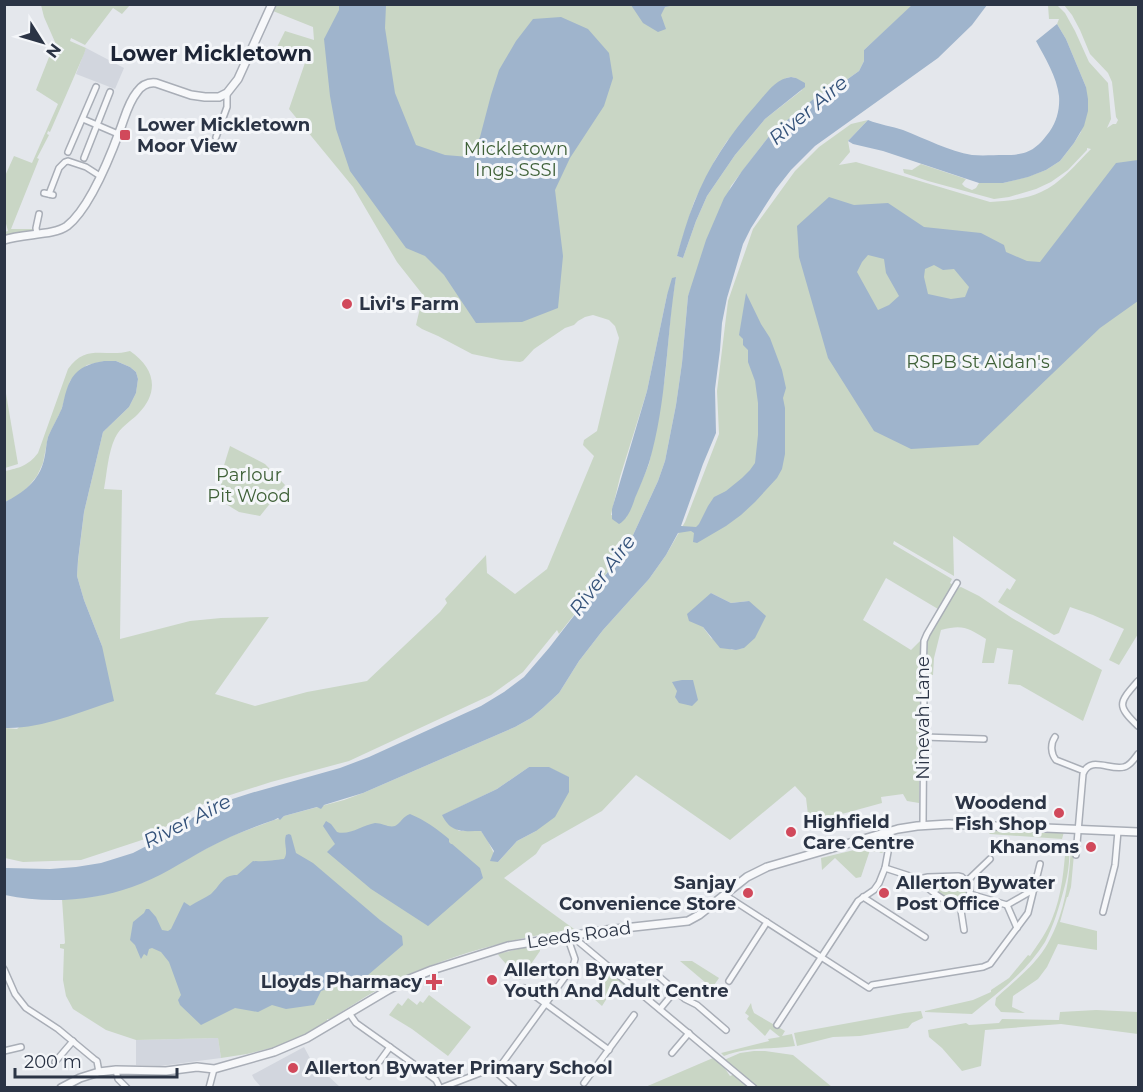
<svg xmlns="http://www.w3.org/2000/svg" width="1143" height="1092" font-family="Montserrat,sans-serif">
<rect width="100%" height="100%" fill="#e4e7ec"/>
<g fill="#d2d6de">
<path d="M86 48 124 68 115 89 76 74Z"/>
<path d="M218 1038 221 1058 160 1066 136 1065V1040Z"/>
<path d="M304 1047 311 1060 340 1087H261L254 1079 252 1075Z"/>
</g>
<g fill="#c9d6c5" fill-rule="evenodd">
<path d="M41 5H130L122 14 113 8 85 45 71 38 70 41 86 48 84 54 50 132 48 131 47 134 49 135 37 158 39 159 11 229H34L33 231 16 233 5 237 4 232 8 231 5 220V176L14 156 32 163 58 104 36 90 55 42 44 17Z"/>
<path d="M276 5H913L864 50V61L859 71 845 81 826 91 780 126 770 135 731 186 688 296 682 363 676 405 665 461 658 481 628 546 559 634 557 630 523 672 491 695 349 761 271 782 205 803 145 839 81 860 23 862 5 858V728L17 729 102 646 84 600 77 576 78 561 84 512 103 432 129 407 136 393 138 379 136 372 130 367 116 361H105L87 365 70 381 61 411 48 437 43 463 37 476 28 487 18 496 5 502V471C19 468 28 466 38 453L68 369C86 343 106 358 130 351 155 368 160 392 138 414 130 422 120 427 115 438 108 453 107 472 104 489L122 490 120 639 190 621 221 618 269 617 215 694 255 706 307 692 367 681 440 612 447 603 445 599 486 555 487 573 515 594 547 569 594 456 583 445 584 440 597 431 619 338 615 326 609 320 593 315 585 317 578 321 574 325 565 328 534 349 523 361 520 362 501 360 472 354 438 336 422 329 416 325 423 295 397 262 353 187 289 109 307 57 290 48 287 53 277 47 285 31 314 40 313 27 273 11ZM791 77 796 78 802 90 765 119 735 155 707 196 696 221 683 258 677 256 694 202 715 160 727 141 786 78ZM676 277 672 301 665 377 652 449 649 464 626 518 611 515 620 477 647 391 667 295Z"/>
<path d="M1048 5H1057L1065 13 1075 31 1089 62 1108 83 1111 119 1107 128 1113 124H1116L1118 120 1116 117 1112 82 1108 73 1090 54 1080 30 1072 15 1064 5H1138V634L1119 665 1109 660 1124 629 1093 615 1070 607 1059 633 1054 635 998 602 1007 588 1010 590 1016 580 953 536 954 576 894 541 893 544 952 579 950 583 953 585 938 609 886 578 863 620 911 650 921 640 919 803 907 801 903 794 881 797 882 803 809 823 806 798 795 786 730 840 636 775 602 811 542 845 536 854 504 878 574 929C515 938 456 953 401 978 376 989 353 1005 330 1019H327V1021L298 1038 278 1046 247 1054 221 1058 218 1038 136 1040 106 1030 73 1009 66 996 63 980 64 949 60 948V944H64L65 943 62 899 97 896 144 882 226 838 274 820 282 818 284 816 344 800 363 793 515 727 531 718 543 708 559 693 579 661 603 630 649 579 666 555 685 522 719 434 717 391 728 301 753 229 795 171 819 147 851 124 868 120 848 141 850 152 839 165 856 162 990 202C1007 201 1026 199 1041 192 1060 184 1077 163 1091 149L1087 148V150L1068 170 1051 182 1036 189 1009 197 994 199 928 181 904 173 903 169 912 170 921 164 966 179 962 184 965 187 972 190 976 188 979 183H1003L1027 177 1046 170 1060 161 1074 143 1081 132 1086 87 1066 39 1057 24 1059 19H1049ZM711 593 731 603 749 601 744 648 732 650 711 638 703 627ZM529 767 536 831 517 841 498 862 487 839 481 831H459L443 815 497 789Z"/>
<path d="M4 382 18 464 5 468H4Z"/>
<path d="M230 446 265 464 285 485 260 516 239 512 221 501V475Z"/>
<path d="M961 587 979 596 1012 618 1102 670 1083 721 1020 685 1008 684 1013 650 997 648 994 663H982L986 639C968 628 963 624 941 630L934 658 933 675H925L926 640 957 588Z"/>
<path d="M983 828 1064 832 1062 839 990 834Z"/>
<path d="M883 843 884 852 881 853 877 851 876 852 870 850 861 877 856 878 835 858 822 870 821 858Z"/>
<path d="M1066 843H1068C1071 857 1068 875 1064 889 1059 907 1054 925 1045 942 1027 971 998 993 972 1014L925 1012V1011L973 1000 991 992V990L1009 978 1028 955 1030 956C1038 944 1047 932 1052 919 1062 895 1064 868 1066 843Z"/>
<path d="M1071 843H1075L1071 887 1068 897H1067L1060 922 1097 931V950L1058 944 1047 967 1038 979 1013 996 1012 1007 1025 1013 1001 1012 995 1005 996 998C1014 981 1036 965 1048 943 1065 913 1070 877 1071 843Z"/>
<path d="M958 878C970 883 972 899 959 902 951 903 931 888 926 883L929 879Z"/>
<path d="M539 944 540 951 520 980 499 956 498 954Z"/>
<path d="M680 961H692L719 978 712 988Z"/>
<path d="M609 970 635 992 634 993 618 981 602 1006 593 998 592 994Z"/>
<path d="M429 995 471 1027 448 1056 412 1029 389 1015 398 1003 402 1006 408 998 417 1005 420 1001 423 1003Z"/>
<path d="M751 1003 752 1008 754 1013 785 1031 782 1036 792 1034 795 1046C769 1050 750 1046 724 1056L721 1053 769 1041 768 1039 780 1037 770 1029 765 1036 747 1019 749 1016 745 1013Z"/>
<path d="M1096 1010 1138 1012V1034L1061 1024 985 1030 981 1066 962 1071 942 1048 929 1037 928 1030 966 1023 969 1025 999 1023 1002 1019 1059 1020 1060 1012Z"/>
<path d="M921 1011 923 1018 912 1023 908 1028 860 1036 833 1037 797 1046 794 1033 904 1013Z"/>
<path d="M697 1044 720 1061 730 1076 735 1074 724 1060 740 1053 754 1051H765L793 1055 832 1087 643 1088 713 1058Z"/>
</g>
<g fill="#9fb4cc" fill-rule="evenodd">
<path d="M913 4 987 5 972 25 938 58 815 146 791 170 776 189 751 228 743 244 727 298 722 323 720 350 715 389 716 433 703 464 681 526 696 527 699 524 708 506 714 497 726 491 742 478 750 470 755 463 758 435V403L755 381 748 362V350L743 345V339L739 335 746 293 761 324 770 338 782 370 786 388 783 398 785 408V454L782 469 777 478 755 502 741 515 726 526 697 543 693 542 694 533 691 531 678 533 666 555 649 579 603 630 579 661 559 693 543 708 531 718 515 727 363 793 324 805 321 809 317 807 284 816 280 820 278 818 274 820C251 828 228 837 206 849 182 862 159 878 132 887 93 901 46 904 5 895V868L50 869 76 867 101 863 133 853 158 840 192 818 223 802 251 793 340 768 369 757 481 706 504 692 524 677 549 648 628 546 658 481 665 461 676 405 682 363 688 296 706 240 724 198 742 171 770 135 780 126 816 97 845 81 859 71 864 61V50Z"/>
<path d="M339 5H386L385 28 395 93 416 145 445 155 469 157 480 137 491 95 499 70 516 41 533 19 561 17 588 29 609 53 613 78 604 106 570 158 555 190 563 256 558 308 522 322 476 323 444 275 425 256 406 248 350 171 336 129 330 96 324 39 339 10Z"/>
<path d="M631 5H675L665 7 661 15 666 29 658 32 643 23Z"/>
<path d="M1057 24 1066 39 1086 87 1088 99V111L1084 126 1074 143 1060 161 1046 170 1028 177 1003 183H979L883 151 853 144 848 141 868 120C880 125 892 126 903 130 926 139 949 151 972 155 983 156 994 155 1004 155 1028 155 1036 150 1050 131 1057 121 1060 108 1059 96 1057 77 1045 58 1036 41Z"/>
<path d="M791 77 796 78 805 83V87L765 119 735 155 707 196 696 221 683 258 677 256C682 238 687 220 694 203 708 167 730 134 756 105 766 94 775 79 791 77Z"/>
<path d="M1138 160V301L1100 328 978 445 911 449 874 431 828 358 799 257 797 226 829 197 854 205 888 203 924 227 981 233 1004 245 1006 252 1027 261 1040 262 1116 163ZM868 255 884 259 886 273 899 296 889 305 878 310 857 272 862 262ZM934 265 943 270 954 269 969 287 965 297 951 299 928 294 924 277 925 269Z"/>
<path d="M676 277C666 339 667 403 649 463 645 475 640 486 635 498 632 507 628 519 619 524L612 519V509L647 391 667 295 672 278Z"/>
<path d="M104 361H116L130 367 136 372 138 379 136 393 129 407 103 432 84 512 78 560 77 576 84 600 102 646 114 701C79 712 42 729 5 728V502C23 493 39 481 44 460 46 452 46 444 48 437 52 427 58 418 62 408 65 396 67 383 75 374 83 365 94 363 104 361Z"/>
<path d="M711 593 731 603 749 601 766 616 755 638 744 648 736 650 720 648 703 627 689 621 687 614Z"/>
<path d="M682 680H693L698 700 692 706 679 703 675 697 677 691 672 682Z"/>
<path d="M529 767H549L569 777V792L555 817 536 831 517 841 498 862 490 861 494 851 481 831C464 831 451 834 442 815L497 789Z"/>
<path d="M410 814C425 820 437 829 449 839V842L451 844H452L480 868 483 878 428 926 371 889 327 852 335 844 323 826 326 821 331 824 337 832C349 836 363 825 375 823 382 823 389 828 395 826 401 823 402 817 410 814Z"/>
<path d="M289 834 291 835 296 853 313 863 380 920 402 936 403 945 368 975 321 991 314 1005 286 1009 272 1005 258 1012 235 1008 201 1025 180 1005 178 1000 181 995 169 962 161 952 152 948 149 949 147 956 144 954 141 959 140 957 135 945 130 940 133 922 144 913 146 909H149L156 917 162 930 168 931 171 929 184 902 190 906C196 902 205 898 211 894 221 885 222 875 237 875L253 861C261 862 276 860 284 859 289 852 283 843 286 835Z"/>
</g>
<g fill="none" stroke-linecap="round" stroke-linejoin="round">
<defs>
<g id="minor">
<path d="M83 119 118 134"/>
<path d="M216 137 227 107V93"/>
<path d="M68 152 96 87"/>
<path d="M84 158 110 92"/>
<path d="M44 193 53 195"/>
<path d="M49 194 59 168 65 162 68 161 86 167 100 176"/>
<path d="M37 234 36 228 39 214"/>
<path d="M1138 681C1119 703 1116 705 1138 726"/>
<path d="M924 737 984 739"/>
<path d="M1055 737C1050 744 1051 754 1056 760L1084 771"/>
<path d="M923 825 924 687 923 675 924 641 927 634 957 583"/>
<path d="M1076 855 1083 774C1090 755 1110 771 1124 767 1130 766 1135 758 1138 754"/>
<path d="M885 868 919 879 928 877 958 876 962 877 969 884C970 889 971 893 968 898 956 915 928 889 919 879"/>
<path d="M967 881 990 859"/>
<path d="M970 894 1007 905 1017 928"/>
<path d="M725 895 869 988 872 985 983 967 990 964 1028 913 1040 864"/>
<path d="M863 897 925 937"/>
<path d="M960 904 964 930"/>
<path d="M1007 905 1033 890"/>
<path d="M1103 912 1115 865 1118 831"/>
<path d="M574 935 579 942 754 1088"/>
<path d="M4 969 15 994 26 1008 58 1029 94 1059 97 1061 99 1072"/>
<path d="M656 974 685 999 697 1005 726 1030"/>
<path d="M729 981 767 922"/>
<path d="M524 988 609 1050"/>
<path d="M660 1009 675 991"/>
<path d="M349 1013 356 1023 432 1077 436 1080 440 1088"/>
<path d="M777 1025 858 901 874 890 879 883 885 868 888 852 885 833"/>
<path d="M4 1051 21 1047"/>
<path d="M672 1053 689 1033"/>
<path d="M55 1062 73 1041"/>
<path d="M116 1070 118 1079 127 1088"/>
<path d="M496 1072 573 966 575 959 567 936"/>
<path d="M369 1076 390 1047"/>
<path d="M584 1083 634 1015"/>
<path d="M209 1088 214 1069"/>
<path d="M441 1088 488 1070 496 1072 514 1088"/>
</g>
<g id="tertiary">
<path d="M4 240C23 233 53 236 67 226 90 208 110 157 120 130 125 117 128 103 137 92 142 85 148 82 156 83L191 95 205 97H219L227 93 238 79 272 4"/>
<path d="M61 1088 80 1078 99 1072 116 1070 166 1071 197 1067 214 1069 274 1052 307 1038 388 990 407 980 432 970 508 946 606 930 688 921 699 915 747 877 767 867 898 829 917 826 949 824 1138 832"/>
</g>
</defs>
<use href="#minor" stroke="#a9aeb7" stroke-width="8"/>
<use href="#tertiary" stroke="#a9aeb7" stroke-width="10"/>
<use href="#minor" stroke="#f7f8fa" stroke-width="5"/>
<use href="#tertiary" stroke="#f7f8fa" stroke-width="7"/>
</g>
<g fill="#d1495b" stroke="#f4f6f9" stroke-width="2">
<rect x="119" y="129" width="12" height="12" rx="3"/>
<circle cx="347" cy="304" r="6"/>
<circle cx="1059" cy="813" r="6"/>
<circle cx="791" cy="832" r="6"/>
<circle cx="1091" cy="847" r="6"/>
<circle cx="748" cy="893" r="6"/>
<circle cx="884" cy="893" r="6"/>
<circle cx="492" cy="980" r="6"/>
<path d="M431 973h6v6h6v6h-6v6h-6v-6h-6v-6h6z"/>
<circle cx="293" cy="1068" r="6"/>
</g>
<g text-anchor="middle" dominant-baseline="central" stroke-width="6" stroke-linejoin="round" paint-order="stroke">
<g font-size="18" font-weight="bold" fill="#2b3445" stroke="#f4f6f9" text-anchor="start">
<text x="137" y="125">Lower Mickletown<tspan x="137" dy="21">Moor View</tspan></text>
<text x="359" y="304">Livi's Farm</text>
<text x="1047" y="803" text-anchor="end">Woodend<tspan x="1047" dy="21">Fish Shop</tspan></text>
<text x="803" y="822">Highfield<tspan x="803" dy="21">Care Centre</tspan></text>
<text x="1079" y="847" text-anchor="end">Khanoms</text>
<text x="736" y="883" text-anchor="end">Sanjay<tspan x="736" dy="21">Convenience Store</tspan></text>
<text x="896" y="883">Allerton Bywater<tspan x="896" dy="21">Post Office</tspan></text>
<text x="504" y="970">Allerton Bywater<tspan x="504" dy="21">Youth And Adult Centre</tspan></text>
<text x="422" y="982" text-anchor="end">Lloyds Pharmacy</text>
<text x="305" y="1068">Allerton Bywater Primary School</text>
</g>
<g font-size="18" fill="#3f6138" stroke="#f4f6f9">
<text x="516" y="149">Mickletown<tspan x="516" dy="21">Ings SSSI</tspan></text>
<text x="978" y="362">RSPB St Aidan's</text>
<text x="249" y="475">Parlour<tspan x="249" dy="21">Pit Wood</tspan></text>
</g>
<g font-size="18" fill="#2b3445" stroke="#f4f6f9">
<text transform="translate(923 718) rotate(-90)">Ninevah Lane</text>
<text transform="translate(579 935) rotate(-8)">Leeds Road</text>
</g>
<g font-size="20" font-style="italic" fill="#34527a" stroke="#f4f6f9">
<text transform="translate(808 110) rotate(-40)">River Aire</text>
<text transform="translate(602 575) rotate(-53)">River Aire</text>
<text transform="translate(187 821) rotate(-27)">River Aire</text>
</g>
<g font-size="21" font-weight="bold" fill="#1d2536" stroke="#f4f6f9">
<text x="211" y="53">Lower Mickletown</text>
</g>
</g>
<rect width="1143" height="1092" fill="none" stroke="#2b3445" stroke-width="12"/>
<g transform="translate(42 42) rotate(127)" stroke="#f4f6f9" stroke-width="4.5" paint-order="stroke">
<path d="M0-4.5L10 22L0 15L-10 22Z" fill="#2b3445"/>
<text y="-9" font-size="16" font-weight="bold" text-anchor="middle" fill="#2b3445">N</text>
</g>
<path d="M15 1068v9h162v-9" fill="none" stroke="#2b3445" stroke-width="3"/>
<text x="24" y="1068" font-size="18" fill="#2b3445" stroke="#f4f6f9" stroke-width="4.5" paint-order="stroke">200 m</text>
</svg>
